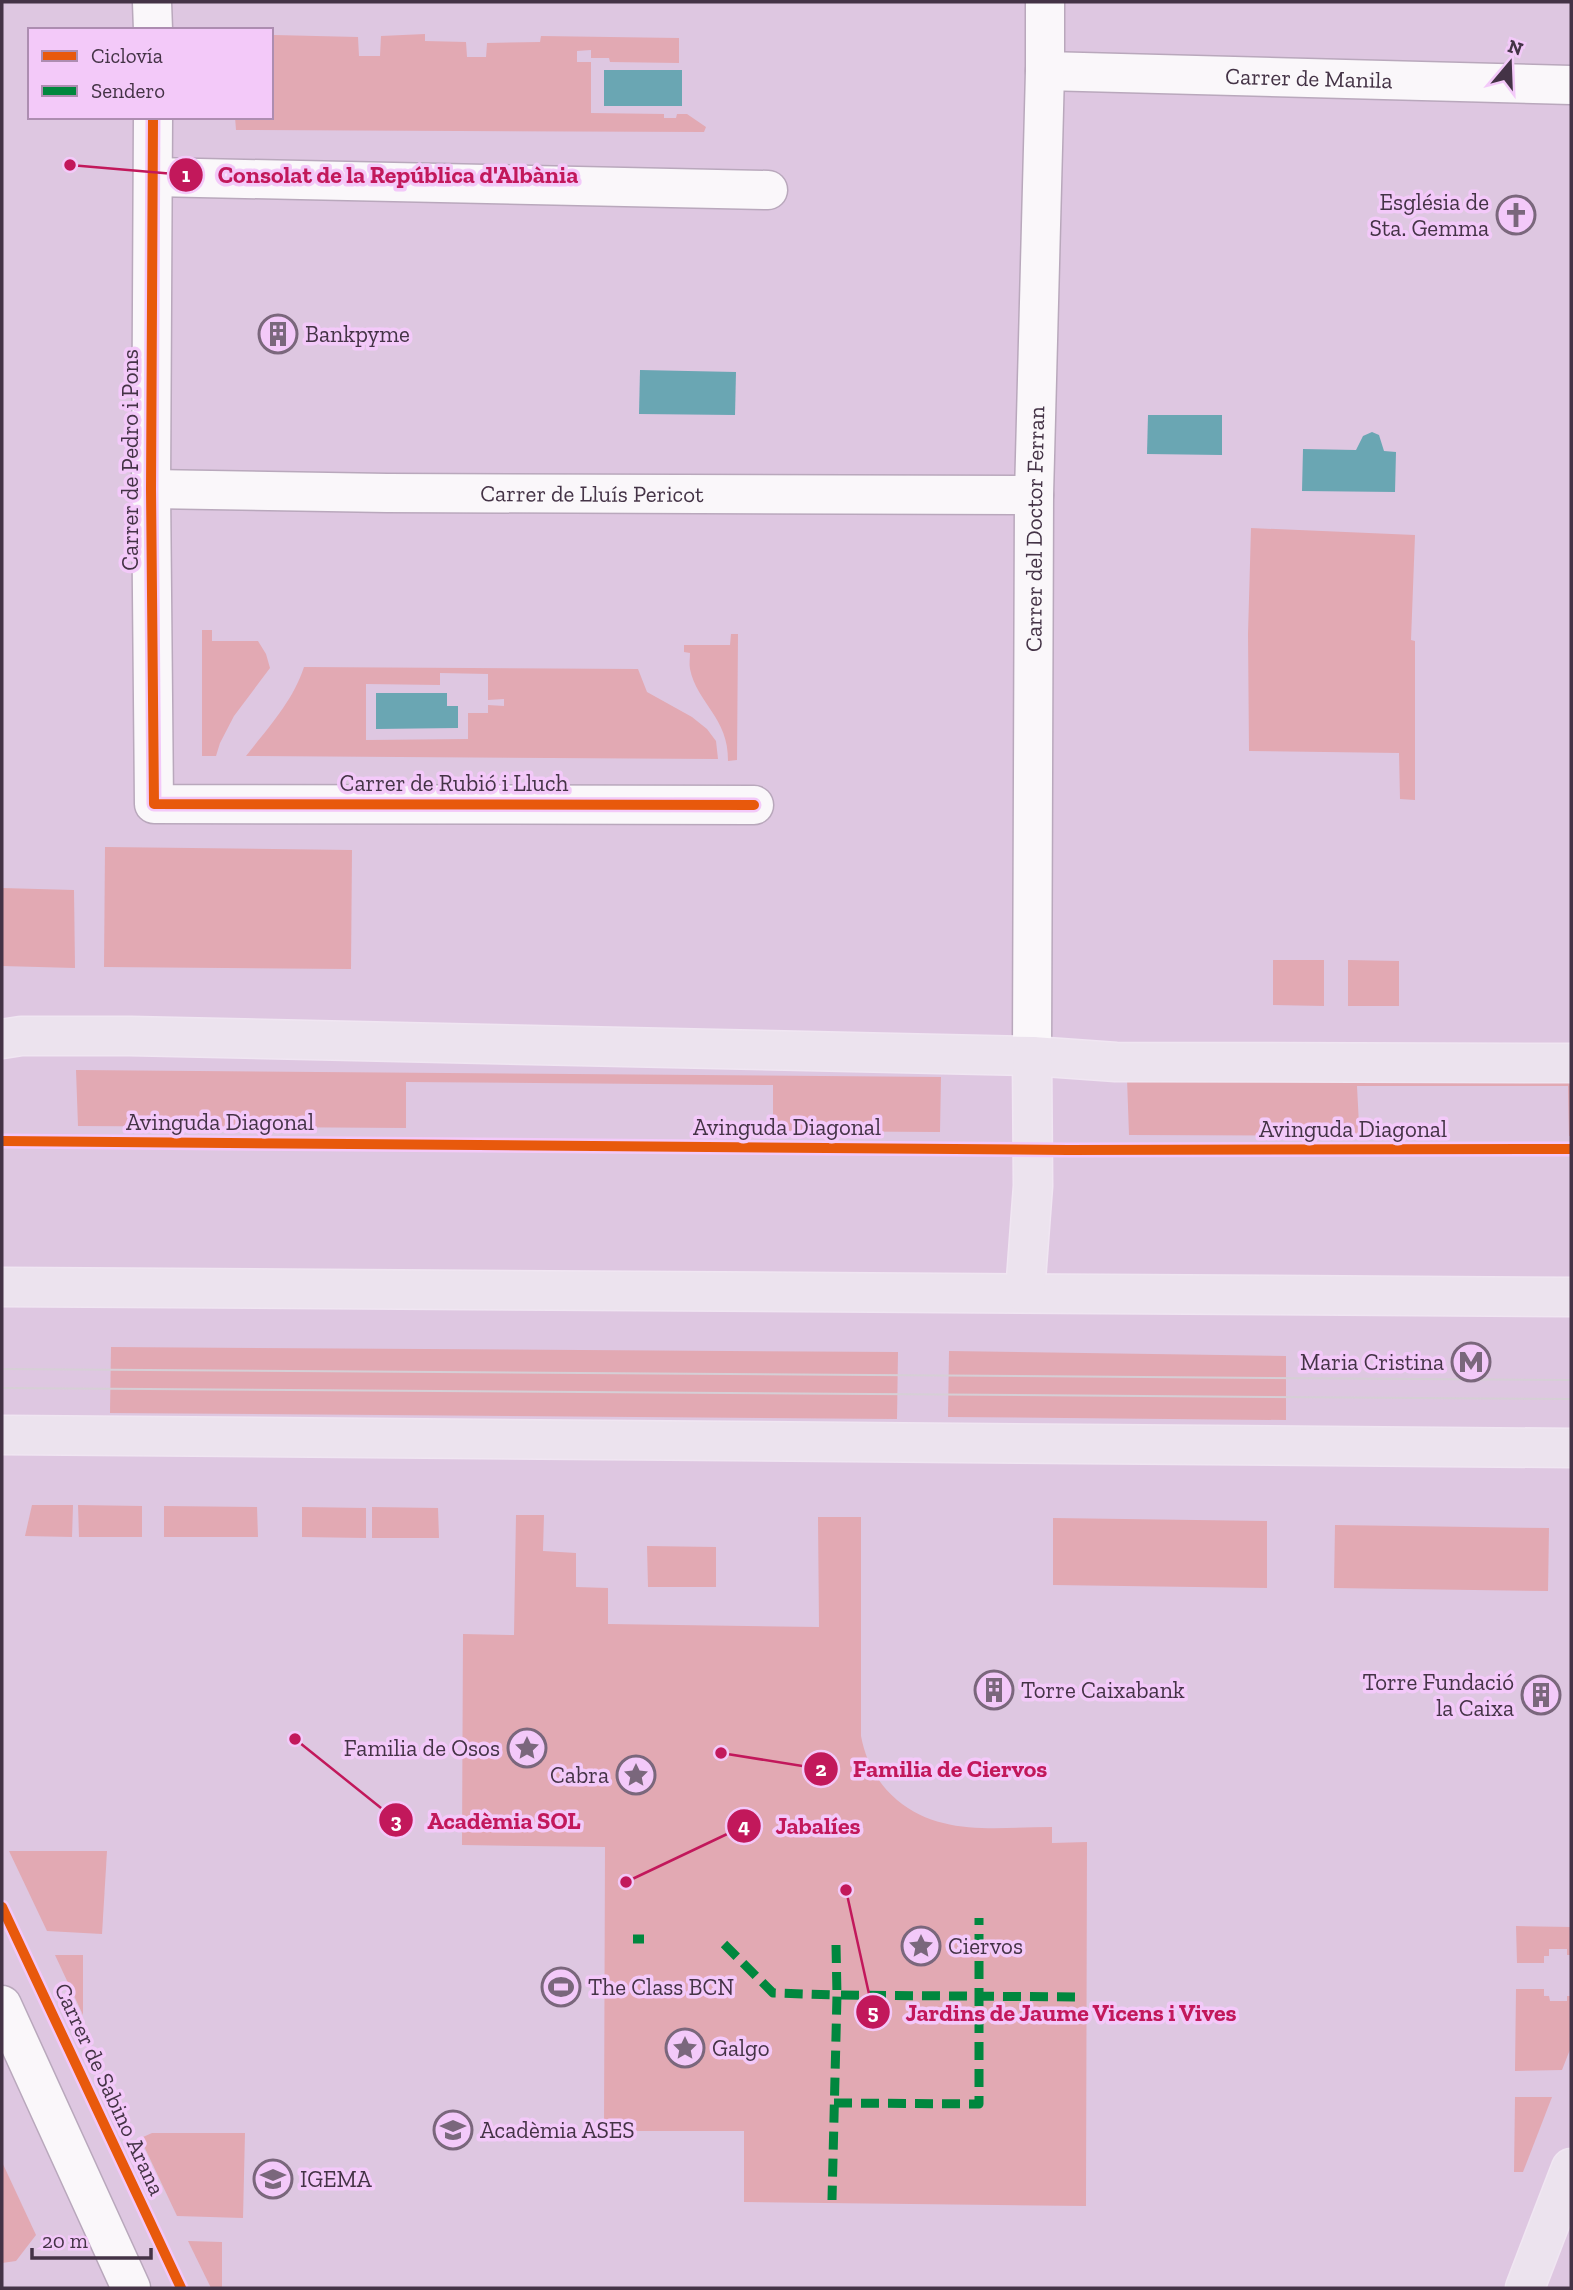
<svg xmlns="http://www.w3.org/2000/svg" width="1573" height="2290" font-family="'Zilla Slab',serif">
<rect width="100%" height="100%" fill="#dec7e1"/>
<g fill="#e2a9b3" fill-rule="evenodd">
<path d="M425 34V41L466 42 467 57H486L487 43 540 42 541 36 679 38V63L610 62 609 58H591V50L577 51V62H591V113L664 114V118H676L677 114H687L706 127 704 132 236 130 235 117H271V55L274 54V35L358 37 359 56H380L381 36Z"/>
<path d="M1251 528 1415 535 1411 640 1415 641V800L1400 799 1399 753 1249 751 1248 634Z"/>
<path d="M202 630H212V641H258L266 654 270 668 234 716 220 743 216 756H202Z"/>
<path d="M731 634H738L737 760 728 761C729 718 697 703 690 669 689 664 690 658 690 653L684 652V645H730Z"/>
<path d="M304 667 638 669 647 692 692 717 707 729 716 741 718 759 246 756C268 728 293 701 304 667ZM440 673 488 674V700L504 699V706L488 705V713H468V739L366 740V684L440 685Z"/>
<path d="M105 847 352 850 351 969 104 967Z"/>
<path d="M2 888 74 890 75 968 2 966Z"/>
<path d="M1273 960H1324V1006L1273 1005Z"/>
<path d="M1348 960 1399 961V1006H1348Z"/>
<path d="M76 1070 941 1077 940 1132 773 1131V1085L406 1082V1128L78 1126Z"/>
<path d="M1127 1078 1571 1080V1136H1569L1568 1086H1357L1359 1125 1366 1129V1136L1129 1135Z"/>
<path d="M111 1347 898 1352 897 1419 110 1413Z"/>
<path d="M949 1351 1286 1356V1420L948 1417Z"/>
<path d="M32 1505H73L72 1537 25 1536Z"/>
<path d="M78 1505 142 1506V1537H79Z"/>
<path d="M164 1506 257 1507 258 1537H164Z"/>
<path d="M302 1507 366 1508V1538L302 1537Z"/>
<path d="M372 1507 438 1508 439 1538H372Z"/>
<path d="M516 1515H544L543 1551 576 1553V1587L608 1588V1624L819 1627 818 1517H861V1736C866 1762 877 1783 897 1800 941 1837 998 1827 1052 1827V1843L1087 1842 1086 2206 744 2202V2131H604L605 1847 462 1845 463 1634 514 1635Z"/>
<path d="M1053 1518 1267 1521V1588L1053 1585Z"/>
<path d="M1335 1525 1549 1528 1548 1591 1334 1588Z"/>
<path d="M647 1546 716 1547V1587H648Z"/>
<path d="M9 1851H107L102 1934 47 1931Z"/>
<path d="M1516 1926 1571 1927V1955H1567V1949H1549V1956H1544V1963H1517Z"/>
<path d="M55 1955H83V2015Z"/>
<path d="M1516 1989H1544V1996H1549L1550 2001H1567V1996H1571V2047L1562 2070 1515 2071Z"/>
<path d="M1515 2097H1552L1523 2172H1514Z"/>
<path d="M152 2133H245L243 2218 177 2216 142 2142 143 2137Z"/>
<path d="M2 2162 36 2235 16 2261 2 2263Z"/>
<path d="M188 2241 222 2242V2288H211Z"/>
</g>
<g fill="#6aa6b3">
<rect x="604" y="70" width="78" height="36"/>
<path d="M640 370 736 372 735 415 639 414Z"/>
<path d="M1148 415H1222V455L1147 454Z"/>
<path d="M1372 432 1379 435 1384 451 1396 452 1395 492 1302 491 1303 449 1356 450 1363 436Z"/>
<path d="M376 693H447V706H458V728L376 729Z"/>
</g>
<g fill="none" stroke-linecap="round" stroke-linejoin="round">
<defs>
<g id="minor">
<path d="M152 2 153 30"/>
<path id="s1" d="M1045 71 1571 85"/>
<path d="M153 117 151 489 154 804 754 805"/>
<path d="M154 177 768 190"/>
<path id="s2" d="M151 489 387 493 1034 495"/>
<path id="s3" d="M1032 1056 1034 495 1045 71V2"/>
<path d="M2 2005 131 2288"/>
</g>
<g id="major">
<path d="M2 1039 21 1036H130L1032 1056 1116 1062 1571 1063"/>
<path d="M2 1287 1571 1297"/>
<path d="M1025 1293 1033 1186 1032 1056"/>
<path d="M2 1435 1571 1448"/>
<path d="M1525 2288 1571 2168"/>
</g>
</defs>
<use href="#minor" stroke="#b9a8bc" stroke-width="41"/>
<use href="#major" stroke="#f0e6f2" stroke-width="41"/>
<use href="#minor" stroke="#faf7fa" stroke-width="38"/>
<use href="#major" stroke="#ece3ee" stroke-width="38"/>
<g stroke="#d6cfd6" stroke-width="2">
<path d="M2 1369 1571 1380"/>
<path d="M2 1388 1571 1399"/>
</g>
<g stroke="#00873e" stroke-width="9" stroke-dasharray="18 9" stroke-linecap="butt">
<path d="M633 1939H644"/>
<path d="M724 1944 773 1993 837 1995 832 2200"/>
<path d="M836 1945 837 1995 1077 1997"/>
<path d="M834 2103 979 2104V1918"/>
</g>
<defs>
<g id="cycleway">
<path d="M153 117 151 489 154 804 754 805"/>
<path d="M2 1141 1068 1150 1571 1149"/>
<path d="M2 1907 181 2288"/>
</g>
</defs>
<use href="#cycleway" stroke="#f3c9f9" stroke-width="15"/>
<use href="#cycleway" stroke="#e8590c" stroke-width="10"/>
</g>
<defs>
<symbol id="church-ring" viewBox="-11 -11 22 22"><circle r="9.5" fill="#f3c9f9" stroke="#7a677c" stroke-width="1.5"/><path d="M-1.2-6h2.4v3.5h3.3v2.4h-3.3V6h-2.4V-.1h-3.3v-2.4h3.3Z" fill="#7a677c"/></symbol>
<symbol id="building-ring" viewBox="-11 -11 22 22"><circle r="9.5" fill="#f3c9f9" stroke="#7a677c" stroke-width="1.5"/><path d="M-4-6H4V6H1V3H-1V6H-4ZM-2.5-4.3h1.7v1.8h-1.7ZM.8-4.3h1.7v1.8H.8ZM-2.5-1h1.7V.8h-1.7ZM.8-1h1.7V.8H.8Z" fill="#7a677c"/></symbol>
<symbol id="metro-ring" viewBox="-11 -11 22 22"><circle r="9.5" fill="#f3c9f9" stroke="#7a677c" stroke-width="1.5"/><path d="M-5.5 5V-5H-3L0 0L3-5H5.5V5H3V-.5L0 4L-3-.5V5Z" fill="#7a677c"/></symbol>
<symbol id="sight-ring" viewBox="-11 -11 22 22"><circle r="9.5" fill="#f3c9f9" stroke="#7a677c" stroke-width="1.5"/><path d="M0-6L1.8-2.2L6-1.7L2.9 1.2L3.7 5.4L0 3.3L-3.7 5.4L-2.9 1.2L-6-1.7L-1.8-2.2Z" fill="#7a677c"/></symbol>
<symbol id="stadium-ring" viewBox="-11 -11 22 22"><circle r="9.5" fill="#f3c9f9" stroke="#7a677c" stroke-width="1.5"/><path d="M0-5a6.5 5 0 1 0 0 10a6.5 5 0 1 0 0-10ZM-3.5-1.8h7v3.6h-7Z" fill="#7a677c"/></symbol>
<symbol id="university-ring" viewBox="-11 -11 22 22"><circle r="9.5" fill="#f3c9f9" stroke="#7a677c" stroke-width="1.5"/><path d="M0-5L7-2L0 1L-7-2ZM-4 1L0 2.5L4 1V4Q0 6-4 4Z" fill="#7a677c"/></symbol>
</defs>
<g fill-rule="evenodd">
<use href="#church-ring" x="1494" y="193" width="44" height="44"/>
<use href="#building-ring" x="256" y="312" width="44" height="44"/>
<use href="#metro-ring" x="1449" y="1340" width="44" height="44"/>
<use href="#building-ring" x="972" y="1668" width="44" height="44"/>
<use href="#building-ring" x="1519" y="1673" width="44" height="44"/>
<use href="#sight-ring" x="505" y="1726" width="44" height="44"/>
<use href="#sight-ring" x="614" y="1753" width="44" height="44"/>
<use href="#sight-ring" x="899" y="1924" width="44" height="44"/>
<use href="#stadium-ring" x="539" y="1965" width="44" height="44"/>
<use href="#sight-ring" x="663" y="2026" width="44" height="44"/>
<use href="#university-ring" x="431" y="2108" width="44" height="44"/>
<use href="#university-ring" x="251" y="2157" width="44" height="44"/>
</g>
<g text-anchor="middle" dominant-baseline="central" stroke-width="7" stroke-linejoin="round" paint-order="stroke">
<g font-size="23" fill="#443346" stroke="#f3c9f9">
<text stroke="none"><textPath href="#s1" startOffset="264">Carrer de Manila</textPath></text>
<text transform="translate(130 460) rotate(-90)">Carrer de Pedro i Pons</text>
<text stroke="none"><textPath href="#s2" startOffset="441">Carrer de Lluís Pericot</textPath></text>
<text stroke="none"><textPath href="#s3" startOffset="527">Carrer del Doctor Ferran</textPath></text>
<text x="454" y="783">Carrer de Rubió i Lluch</text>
<text x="220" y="1122">Avinguda Diagonal</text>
<text x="787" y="1127">Avinguda Diagonal</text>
<text x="1353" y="1129">Avinguda Diagonal</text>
<text transform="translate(110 2089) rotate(65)">Carrer de Sabino Arana</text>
</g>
<g font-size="23" fill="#443346" stroke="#f3c9f9" text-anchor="start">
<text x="1489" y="202" text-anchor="end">Església de<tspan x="1489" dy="26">Sta. Gemma</tspan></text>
<text x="305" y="334">Bankpyme</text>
<text x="1444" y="1362" text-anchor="end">Maria Cristina</text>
<text x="1514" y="1682" text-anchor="end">Torre Fundació<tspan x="1514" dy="26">la Caixa</tspan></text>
<text x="1021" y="1690">Torre Caixabank</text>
<text x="500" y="1748" text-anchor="end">Familia de Osos</text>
<text x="609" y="1775" text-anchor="end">Cabra</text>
<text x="948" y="1946">Ciervos</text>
<text x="588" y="1987">The Class BCN</text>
<text x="712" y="2048">Galgo</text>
<text x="480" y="2130">Acadèmia ASES</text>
<text x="300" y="2179">IGEMA</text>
</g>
</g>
<path fill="none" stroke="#c2185b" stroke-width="2.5" d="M70 165L186 175M721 1753L821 1769M295 1739L396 1820M626 1882L744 1826M846 1890L873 2012"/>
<g fill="#c2185b" stroke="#f3c9f9" stroke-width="2.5">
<circle cx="70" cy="165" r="7"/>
<circle cx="721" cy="1753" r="7"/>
<circle cx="295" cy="1739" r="7"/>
<circle cx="626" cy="1882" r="7"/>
<circle cx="846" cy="1890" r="7"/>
<circle cx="186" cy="175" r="18"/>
<circle cx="821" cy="1769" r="18"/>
<circle cx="396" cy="1820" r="18"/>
<circle cx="744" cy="1826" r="18"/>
<circle cx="873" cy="2012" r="18"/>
</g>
<g font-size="21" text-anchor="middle" font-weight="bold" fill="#fff">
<text x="186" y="182">1</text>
<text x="821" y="1776">2</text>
<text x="396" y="1828">3</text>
<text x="744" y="1833">4</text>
<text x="873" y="2019">5</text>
</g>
<g font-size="24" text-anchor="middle" font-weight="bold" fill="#c2185b" stroke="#f3c9f9" stroke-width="7" stroke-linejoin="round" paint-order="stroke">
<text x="398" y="183">Consolat de la República d'Albània</text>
<text x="950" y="1777">Familia de Ciervos</text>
<text x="504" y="1829">Acadèmia SOL</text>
<text x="818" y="1834">Jabalíes</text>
<text x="1071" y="2021">Jardins de Jaume Vicens i Vives</text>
</g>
<rect width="1573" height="2290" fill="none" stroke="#443346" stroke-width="7"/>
<rect x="28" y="28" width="245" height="91" fill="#f3c9f9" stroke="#ad8db1" stroke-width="2"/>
<rect x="42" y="51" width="35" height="10" fill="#e8590c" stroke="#ad8db1" stroke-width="2"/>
<text x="91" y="63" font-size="21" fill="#443346">Ciclovía</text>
<rect x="42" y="86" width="35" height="10" fill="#00873e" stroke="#ad8db1" stroke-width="2"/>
<text x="91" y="98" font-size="21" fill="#443346">Sendero</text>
<g transform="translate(1510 63) rotate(19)" stroke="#f3c9f9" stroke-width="5" paint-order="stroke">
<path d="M0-5L12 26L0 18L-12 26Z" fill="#443346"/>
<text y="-10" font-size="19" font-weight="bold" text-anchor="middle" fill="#443346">N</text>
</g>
<path d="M32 2248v10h119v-10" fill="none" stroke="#443346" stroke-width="3.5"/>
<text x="42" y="2248" font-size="21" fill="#443346" stroke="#f3c9f9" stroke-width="5" paint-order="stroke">20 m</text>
</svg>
